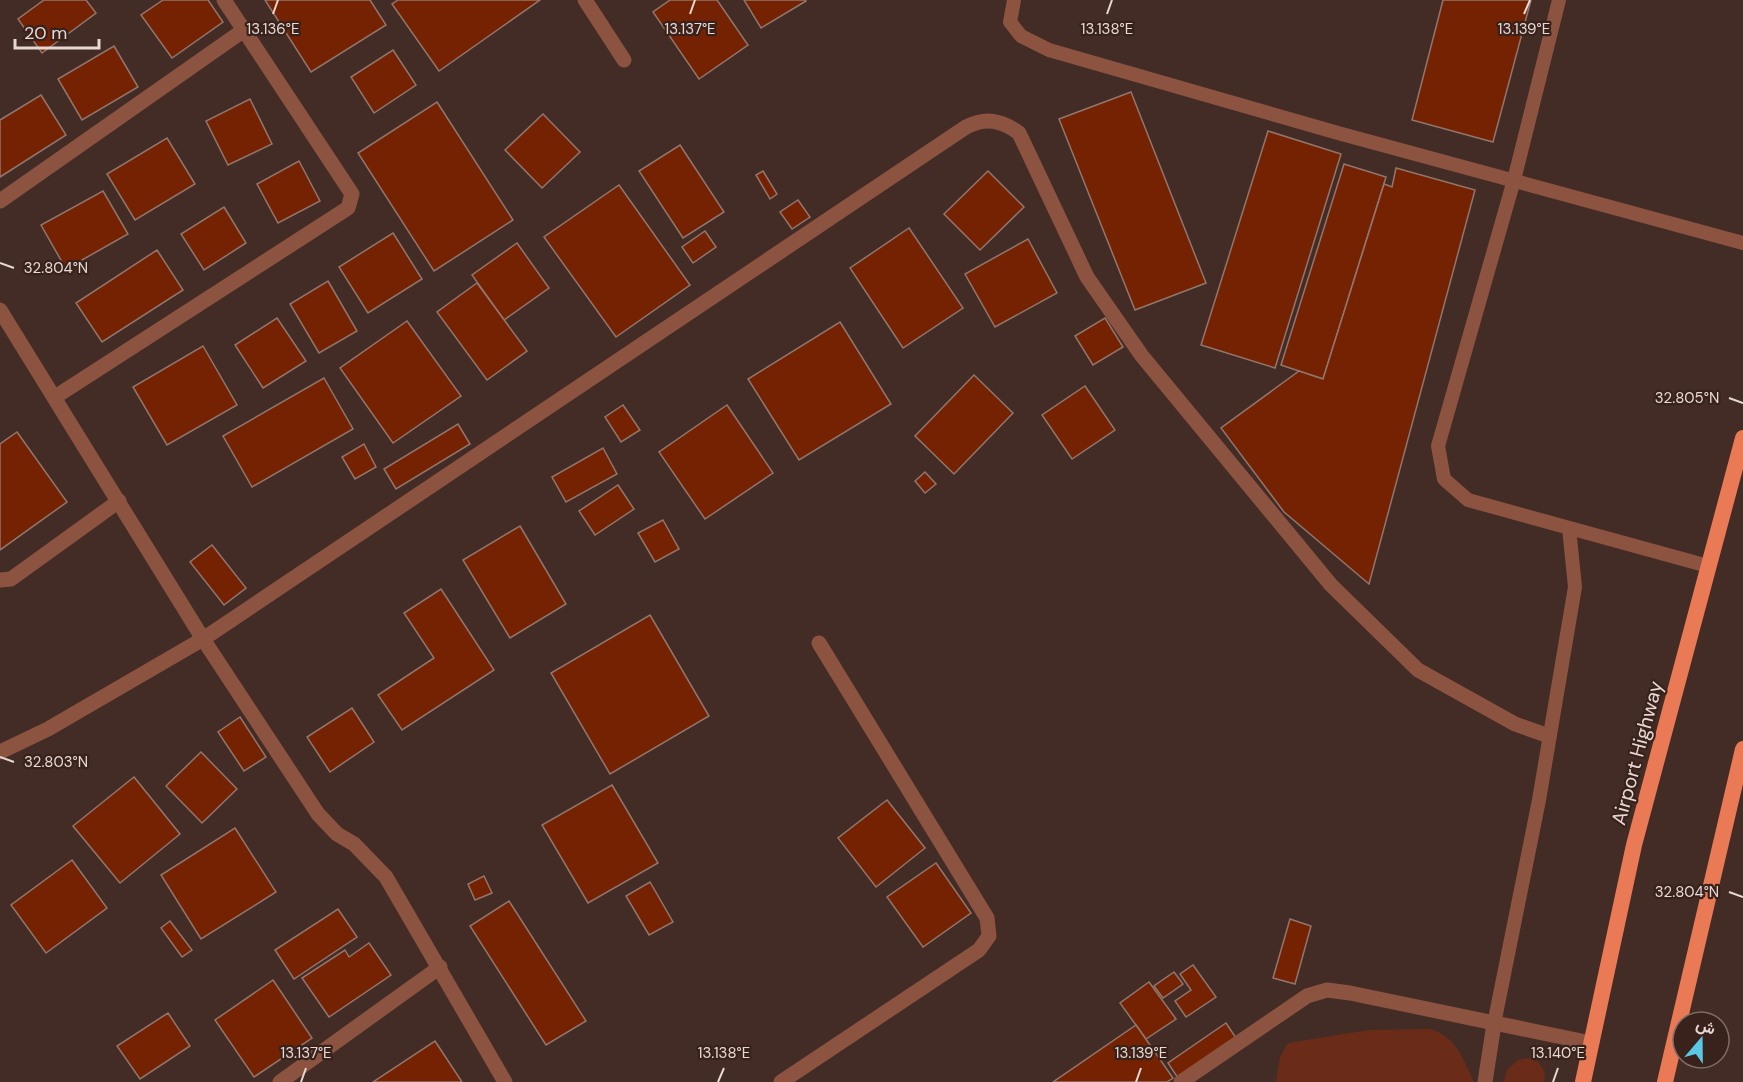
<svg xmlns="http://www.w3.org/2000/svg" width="1743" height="1082" font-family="'DM Sans',Vazirmatn,sans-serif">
<rect width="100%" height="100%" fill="#432c25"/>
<g fill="#6a2c19">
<path d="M1431 1029C1458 1039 1462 1057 1474 1082H1276L1280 1057 1288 1043 1369 1030Z"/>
<path d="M1529 1058 1538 1062 1545 1072 1544 1082H1504L1507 1070 1518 1060Z"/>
</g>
<g fill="#752203" stroke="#91766d" stroke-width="1.5">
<path d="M44 0H86L96 13 42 53 18 19Z"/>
<path d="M163 0H208L223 22 172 58 141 15Z"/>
<path d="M265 0H370L386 25 311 72Z"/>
<path d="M398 0H540L439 71 392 4Z"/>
<path d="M670 0H717L748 45 699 79 653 12Z"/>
<path d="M744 0H805L806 1 761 28Z"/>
<path d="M1443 0H1531L1493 142 1412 120Z"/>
<path d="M114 46 138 87 82 120 58 79Z"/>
<path d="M393 50 416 85 374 113 351 77Z"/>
<path d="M1131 92 1206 283 1135 310 1059 119Z"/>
<path d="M41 95 66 135 0 177V120Z"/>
<path d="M250 99 272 144 228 165 206 121Z"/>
<path d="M437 102 513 220 434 271 358 153Z"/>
<path d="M543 114 580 152 542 188 505 150Z"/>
<path d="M1268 131 1341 154 1275 368 1201 345Z"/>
<path d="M167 138 195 184 135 220 107 174Z"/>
<path d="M680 145 724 212 683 238 639 171Z"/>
<path d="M299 161 320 201 278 223 257 184Z"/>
<path d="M1344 164 1386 177 1323 379 1281 365Z"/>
<path d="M1396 168 1475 190 1369 584 1284 512 1221 428 1299 371 1323 379 1384 184 1392 187Z"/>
<path d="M763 171 777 194 770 199 756 175Z"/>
<path d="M988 171 1024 207 980 250 944 214Z"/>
<path d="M619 185 690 285 616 337 544 237Z"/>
<path d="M103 191 128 234 66 269 41 225Z"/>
<path d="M798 200 810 217 792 229 780 212Z"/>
<path d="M224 207 246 243 204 270 181 234Z"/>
<path d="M909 228 963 308 903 348 850 268Z"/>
<path d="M705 231 716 247 693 263 682 247Z"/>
<path d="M393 233 422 279 368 313 339 267Z"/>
<path d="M1028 239 1057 293 995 327 965 274Z"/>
<path d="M517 243 549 288 504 320 472 275Z"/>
<path d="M157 250 183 290 102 342 76 303Z"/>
<path d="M328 281 357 331 319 353 290 304Z"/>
<path d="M477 283 527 351 487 380 437 312Z"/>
<path d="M277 318 306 361 263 388 235 345Z"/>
<path d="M1105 318 1123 347 1093 365 1075 336Z"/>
<path d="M407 321 461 396 393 443 340 368Z"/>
<path d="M840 322 891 404 799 460 748 379Z"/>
<path d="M203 346 237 405 167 445 133 387Z"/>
<path d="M974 375 1013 413 954 474 915 436Z"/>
<path d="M324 378 353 429 252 487 223 436Z"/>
<path d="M1085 386 1115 430 1072 459 1042 415Z"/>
<path d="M623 405 640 430 621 442 605 417Z"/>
<path d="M727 405 773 473 705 519 659 452Z"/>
<path d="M458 424 470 444 396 489 384 469Z"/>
<path d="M17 432 67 502 0 550V444Z"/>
<path d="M364 444 376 467 355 479 342 457Z"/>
<path d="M603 448 617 474 566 502 552 477Z"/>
<path d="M925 472 936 484 925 493 915 481Z"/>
<path d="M618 485 634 509 595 535 579 511Z"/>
<path d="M663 520 679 549 655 562 638 533Z"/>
<path d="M520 526 566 604 510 638 463 560Z"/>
<path d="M212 545 246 588 224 605 190 562Z"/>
<path d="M441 589 494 670 402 730 378 695 434 658 404 613Z"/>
<path d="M650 615 709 716 610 774 551 673Z"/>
<path d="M352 708 374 742 330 772 307 737Z"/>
<path d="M240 717 266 757 244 771 218 732Z"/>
<path d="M201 752 237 789 202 823 166 786Z"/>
<path d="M134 777 180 834 120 883 73 826Z"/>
<path d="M612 785 658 863 588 903 542 825Z"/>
<path d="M887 800 925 848 876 887 838 838Z"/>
<path d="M235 828 276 892 201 939 161 875Z"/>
<path d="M72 860 107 908 46 953 11 905Z"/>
<path d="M936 863 971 913 923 947 887 897Z"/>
<path d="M484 876 492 893 475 900 468 884Z"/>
<path d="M650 882 673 922 649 935 626 896Z"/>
<path d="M509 901 586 1021 546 1045 470 926Z"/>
<path d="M338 909 357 937 294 979 275 950Z"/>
<path d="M1290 919 1311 926 1295 984 1273 978Z"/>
<path d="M170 921 192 950 182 957 161 928Z"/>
<path d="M369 943 391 975 329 1017 302 978 345 950 349 957Z"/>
<path d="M1193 965 1216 997 1186 1017 1175 1001 1191 990 1180 974Z"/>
<path d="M1174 972 1183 984 1163 998 1154 986Z"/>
<path d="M273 980 312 1038 254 1077 215 1020Z"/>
<path d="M1149 982 1176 1019 1146 1039 1120 1003Z"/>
<path d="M168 1013 190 1046 140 1079 117 1046Z"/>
<path d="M1226 1023 1238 1041 1180 1081 1168 1063Z"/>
<path d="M1136 1025 1173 1078 1167 1082H1053Z"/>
<path d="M435 1041 462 1082H373Z"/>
</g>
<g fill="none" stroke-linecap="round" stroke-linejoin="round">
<g stroke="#8c5341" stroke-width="14">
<path d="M1014 0 1010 22 1021 36 1049 50 1338 133 1743 243"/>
<path d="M1559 0 1514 180 1438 446 1444 479 1468 500 1708 566"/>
<path d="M1494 1024 1539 800 1575 587 1569 528"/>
</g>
<g stroke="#8c5341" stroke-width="15">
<path d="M585 0 624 60"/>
<path d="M0 201 244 30"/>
<path d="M0 310 203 639 318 814 337 834 354 844 386 877 505 1082"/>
<path d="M55 397 348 208 352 194 224 0"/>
<path d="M0 580 11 579 119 501"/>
<path d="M0 752 48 729 203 639 966 127C986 117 1001 120 1019 133L1087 277 1142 356 1331 585 1418 670 1515 724 1549 736"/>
<path d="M280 1082 440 967"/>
<path d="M781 1082 979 950 989 936 987 918 819 643"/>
<path d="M1181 1082 1307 996 1327 990 1350 993 1591 1043"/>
<path d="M1485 1082 1494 1024"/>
</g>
<g stroke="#ea7955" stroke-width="16">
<path d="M1583 1082 1634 845 1743 438"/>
<path d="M1665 1082 1743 749"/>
</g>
</g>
<path fill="none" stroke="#e8d8d4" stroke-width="2" d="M273 14 278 0M690 14 695 0M1107 14 1112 0M1524 14 1530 0M0 263 14 268M1729 398 1743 403M0 757 14 762M1729 892 1743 897M301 1082 306 1068M718 1082 724 1068M1136 1082 1141 1068M1553 1082 1558 1068"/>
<g text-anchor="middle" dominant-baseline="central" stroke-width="4.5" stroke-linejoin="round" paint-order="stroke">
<g font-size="20" fill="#e8d8d4" stroke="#38221b">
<text transform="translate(1637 753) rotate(-75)">Airport Highway</text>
</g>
</g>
<g font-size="15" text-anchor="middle" fill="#e8d8d4" stroke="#38221b" stroke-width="4.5" stroke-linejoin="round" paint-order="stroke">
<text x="273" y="34">13.136°E</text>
<text x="690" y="34">13.137°E</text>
<text x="1107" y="34">13.138°E</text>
<text x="1524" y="34">13.139°E</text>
<text x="56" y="273">32.804°N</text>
<text x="1687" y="403">32.805°N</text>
<text x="56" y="767">32.803°N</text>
<text x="1687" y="897">32.804°N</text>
<text x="306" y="1058">13.137°E</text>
<text x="724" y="1058">13.138°E</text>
<text x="1141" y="1058">13.139°E</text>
<text x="1558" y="1058">13.140°E</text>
</g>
<g transform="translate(1701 1040) rotate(20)"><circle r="28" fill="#38221b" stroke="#7e6b65" stroke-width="1.5"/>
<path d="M0-4.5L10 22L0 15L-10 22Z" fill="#5ac8e5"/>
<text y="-9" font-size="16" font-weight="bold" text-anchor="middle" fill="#e8d8d4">ش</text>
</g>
<path d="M15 39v9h84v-9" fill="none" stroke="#e8d8d4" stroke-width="3"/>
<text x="24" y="39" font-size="18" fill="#e8d8d4" stroke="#38221b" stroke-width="4.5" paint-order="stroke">20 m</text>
</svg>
